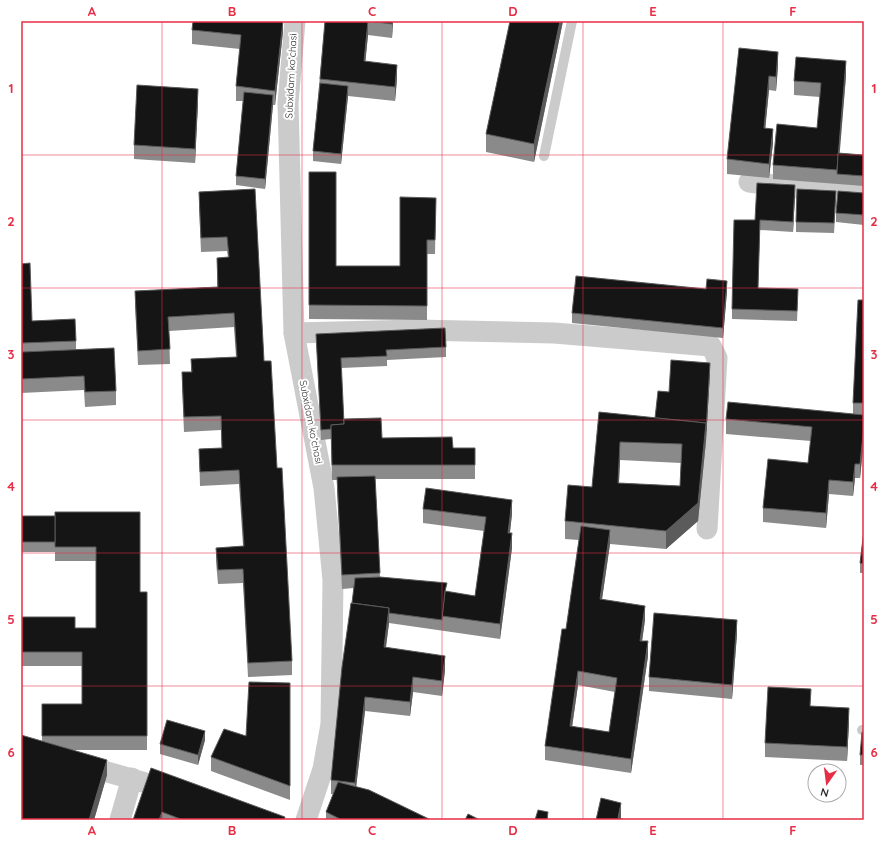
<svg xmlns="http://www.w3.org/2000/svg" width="885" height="841" font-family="Quicksand,sans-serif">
<rect width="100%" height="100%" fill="#fff"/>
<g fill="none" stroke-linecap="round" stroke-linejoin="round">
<g stroke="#cbcbcb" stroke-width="10">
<path d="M544 156 572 21"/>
<path d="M862 730H864"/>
</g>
<g stroke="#cbcbcb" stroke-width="21">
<path d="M295 21 288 103 294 333 324 488 333 580 331 724 323 769 306 820"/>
<path d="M749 182 864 196"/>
<path d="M294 333 417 330 554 333 711 346 717 358 707 529"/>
<path d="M79 764 174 791"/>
<path d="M120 820 132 778"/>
</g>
</g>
<g fill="#8a8a8a" fill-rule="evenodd">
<path d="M283 21V32L275 105H273L265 189 236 185V176L243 101H236V86L240 49 192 44V30Z"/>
<path d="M325 21H393L392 38 368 35 365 62 397 79 395 101 348 96 341 164 313 161V151Z"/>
<path d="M510 21H563L534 162 486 152V134Z"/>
<path d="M739 48 778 66 776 91 769 90 765 128 773 143 769 178 727 174V159Z"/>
<path d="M846 76 839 153 863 155 864 147V186L773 179V165L817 128 820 97 794 95V81Z"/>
<path d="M198 103 195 163 134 159V145Z"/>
<path d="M309 172 336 266H400L436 198 435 254H427V320L309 319Z"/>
<path d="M255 189 264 361 277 468 292 661V675L248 677 243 583 218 584 216 562V548L243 546 239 484 200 486 199 449 222 448 221 430 184 432 182 386V372H191V359L236 357 234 327 169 331 170 364 138 365 135 305V291L217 287V258L228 257 227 251 201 252 199 206V192Z"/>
<path d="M864 193V225L836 222V213Z"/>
<path d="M795 195 793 232 760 230 758 288 798 299 797 321 732 319V309L755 220Z"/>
<path d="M836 201 834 233 796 232V222Z"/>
<path d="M21 264 32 321 76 341V349L116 391V405L85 407 84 390 21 393Z"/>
<path d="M727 291 723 338 572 323V313Z"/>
<path d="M864 300V439L860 478H855L853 496 829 494 826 528 763 522V508L808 463 811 441 726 434V419L853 414V403Z"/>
<path d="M316 334 446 347V357L387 360V366L341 368 344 422 382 438 453 448H475V479H375L380 577 447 592 475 596 484 531 423 523V509L512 514 510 533 512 548 500 639 389 623 386 647 445 670 442 696 413 692 410 716 365 711 356 787 431 820H326V812L333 794H331V780L354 588 342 589 337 491V480H332L331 439 321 440Z"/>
<path d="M710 372 706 441 698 521 666 549 610 544 602 599 645 620 642 641 648 656 631 773 545 760V746L566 629 579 540 565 539V521L592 487 599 412 655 418 669 392ZM620 460 681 463 680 486 619 483ZM578 685 615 692 609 732 572 727Z"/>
<path d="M140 512V592H147V750H72L107 775 94 820H21L42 741V704H82V666H21V617L75 628H96V561H55V552H21V516H55Z"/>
<path d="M864 530V573H860V563Z"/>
<path d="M737 634 732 699 649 691V677Z"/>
<path d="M290 683V800L211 771V757L246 736Z"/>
<path d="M811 706 849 722 847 761 765 757V743Z"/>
<path d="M864 732V765H860V755Z"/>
<path d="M205 740 198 765 160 754V744Z"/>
<path d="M151 768 285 820H133Z"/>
</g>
<g fill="#5b5b5b">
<path d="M283 21V32L275 105V91Z"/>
<path d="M368 21V35L364 76V61Z"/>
<path d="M392 21H393L392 38Z"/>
<path d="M560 21H563L534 162V144Z"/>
<path d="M778 52V66L776 91V77Z"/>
<path d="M846 61V76L838 174H837V170Z"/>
<path d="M397 65V79L395 101V87Z"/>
<path d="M769 76V90L764 142V128Z"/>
<path d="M348 86V96L341 164V154Z"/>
<path d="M198 89V103L195 163V149Z"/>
<path d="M273 95V105L265 189V179Z"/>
<path d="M773 129V143L769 178V164Z"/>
<path d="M795 185V195L793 232V222Z"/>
<path d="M727 281V291L723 338V328Z"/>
<path d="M710 363V372L706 441 698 521 666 549V531L698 503Z"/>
<path d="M864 425V439L860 478V464Z"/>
<path d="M620 442V460L618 501V483Z"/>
<path d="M855 464V478L853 496V482Z"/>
<path d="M829 480V494L826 528V513Z"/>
<path d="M512 500V514L508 547V533Z"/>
<path d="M610 530V544L600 613V599Z"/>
<path d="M512 533V548L500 639V624Z"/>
<path d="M645 606V620L640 655V641Z"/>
<path d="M389 608V623L384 661V647Z"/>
<path d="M737 620V634L732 699V685Z"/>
<path d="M648 641V656L631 773V759Z"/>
<path d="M445 656V670L442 696V681Z"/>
<path d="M578 671V685L570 741V726Z"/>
<path d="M413 677V692L410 716V702Z"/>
<path d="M365 697V711L355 797V783Z"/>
<path d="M849 708V722L847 761V747Z"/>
<path d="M205 731V740L198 765V755Z"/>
<path d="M107 760V775L94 820H89Z"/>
<path d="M621 803V820L618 818Z"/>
<path d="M162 812V820H159Z"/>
<path d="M548 812V820H547Z"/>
</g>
<g fill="#151515" stroke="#5b5b5b" fill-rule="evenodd">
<path d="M193 21H283L275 91 236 86 241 35 192 30Z"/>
<path d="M325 21H368L364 61 397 65 395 87 320 79Z"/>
<path d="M368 21H392V24Z"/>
<path d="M510 21H560L534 144 486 134Z"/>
<path d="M739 48 778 52 776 77 769 76 764 128 773 129 769 164 727 159Z"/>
<path d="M796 57 846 61 837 170 773 165 777 124 817 128 821 83 794 81Z"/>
<path d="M320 83 348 86 341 154 313 151Z"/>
<path d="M137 85 198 89 195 149 134 145Z"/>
<path d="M244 92 273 95 265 179 236 176Z"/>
<path d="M864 147V176L837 174 838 153 863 155Z"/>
<path d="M309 172H336V266H400V197L436 198 435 240H427V306L309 305Z"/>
<path d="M757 183 795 185 793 222 760 220 758 288 798 289 797 311 732 309 734 220H755Z"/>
<path d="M255 189 264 361H271L277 468H282L292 661 248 663 243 569 218 570 216 548 244 546 239 470 200 472 199 449 222 448 221 416 184 417 182 372H192L191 359 237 357 234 313 168 317 170 349 138 351 135 291 218 287 217 258 229 257 227 237 201 238 199 192Z"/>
<path d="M797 189 836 191 834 223 796 222Z"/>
<path d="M838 191 864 193V215L836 213Z"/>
<path d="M30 263 32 321 75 319 76 341 22 343V352L114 348 116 391 85 392 84 376 21 379V264Z"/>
<path d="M576 276 706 289 707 279 727 281 723 328 572 313Z"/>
<path d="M858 300H864V403H853Z"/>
<path d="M445 328 446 347 386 350 387 356 341 358 344 424 331 425V429L321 430 316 334Z"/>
<path d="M671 360 710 363 706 431V423L655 418 658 391 669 392Z"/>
<path d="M728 402 864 415V425L860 464H855L853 482 829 480 826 513 763 508 768 459 808 463 812 427 726 419Z"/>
<path d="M599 412 706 423 698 503 666 531 565 521 568 485 592 487ZM620 442 682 444 680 486 618 483Z"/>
<path d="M381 418 382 438 452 437 453 448H475V465H332L331 425 344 424V419Z"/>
<path d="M375 476 380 573 342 575 337 477Z"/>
<path d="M426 488 512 500 508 533H512L500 624 442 616 445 591 475 596 486 517 423 509Z"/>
<path d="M55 512H140V592H147V736H42V704H82V652H21V617H75V628H96V547H55Z"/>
<rect x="21" y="516" width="34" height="26"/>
<path d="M581 526 610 530 600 599 645 606 640 641H648L631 759 545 746 562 629H566ZM578 671 617 678 609 732 570 726Z"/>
<path d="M864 530V564L860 563Z"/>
<path d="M380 577 447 583 445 591 442 620 389 613V608L352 603 355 578Z"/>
<path d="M351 603 389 608 384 647 445 656 442 681 413 677 410 702 365 697 355 783 331 780 342 667Z"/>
<path d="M654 613 737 620 732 685 649 677Z"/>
<path d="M249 682 290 683V786L211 757 224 729 246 736Z"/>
<path d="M768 687 811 689 810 706 849 708 847 747 765 743Z"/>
<path d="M167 720 205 731 198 755 160 744Z"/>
<path d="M862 732H864V755H860Z"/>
<path d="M21 735 107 760 89 820H21Z"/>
<path d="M151 768 285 817 284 820H183L162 812 159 820H133Z"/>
<path d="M338 782 369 790 431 820H342L326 812Z"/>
<path d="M601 798 621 803 618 818 626 820H596Z"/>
<path d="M538 810 548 812 547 820H535Z"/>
<path d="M468 814 480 820H465Z"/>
</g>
<path fill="none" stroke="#e72e45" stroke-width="1" stroke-opacity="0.55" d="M162 21V820M302 21V820M442 21V820M583 21V820M723 21V820M21 155H864M21 288H864M21 420H864M21 553H864M21 686H864"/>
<g text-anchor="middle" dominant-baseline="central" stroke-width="4" stroke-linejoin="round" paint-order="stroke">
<g font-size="10" fill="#2e2e2e" stroke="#fff">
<text transform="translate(291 76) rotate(-87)">Subxidam koʻchasi</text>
<text transform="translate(311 422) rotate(79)">Subxidam koʻchasi</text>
</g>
</g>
<rect width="885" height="841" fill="none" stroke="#ffffff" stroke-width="44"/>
<g transform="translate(827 783) rotate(194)"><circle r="19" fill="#ffffff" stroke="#ababab"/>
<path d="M0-3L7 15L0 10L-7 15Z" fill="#e72e45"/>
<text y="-6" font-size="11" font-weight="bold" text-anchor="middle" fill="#2e2e2e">N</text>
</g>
<rect x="22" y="22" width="841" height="797" fill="none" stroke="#e72e45" stroke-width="1.5"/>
<g font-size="13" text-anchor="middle" font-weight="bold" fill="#e72e45">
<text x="92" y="16">A</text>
<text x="232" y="16">B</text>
<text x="372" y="16">C</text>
<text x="513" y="16">D</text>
<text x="653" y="16">E</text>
<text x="793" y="16">F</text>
<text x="11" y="93">1</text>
<text x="874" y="93">1</text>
<text x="11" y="226">2</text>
<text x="874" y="226">2</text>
<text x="11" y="359">3</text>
<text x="874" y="359">3</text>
<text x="11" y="491">4</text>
<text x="874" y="491">4</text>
<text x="11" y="624">5</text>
<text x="874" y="624">5</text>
<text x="11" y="757">6</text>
<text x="874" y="757">6</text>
<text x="92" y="835">A</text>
<text x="232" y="835">B</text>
<text x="372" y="835">C</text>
<text x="513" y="835">D</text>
<text x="653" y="835">E</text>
<text x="793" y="835">F</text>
</g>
</svg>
